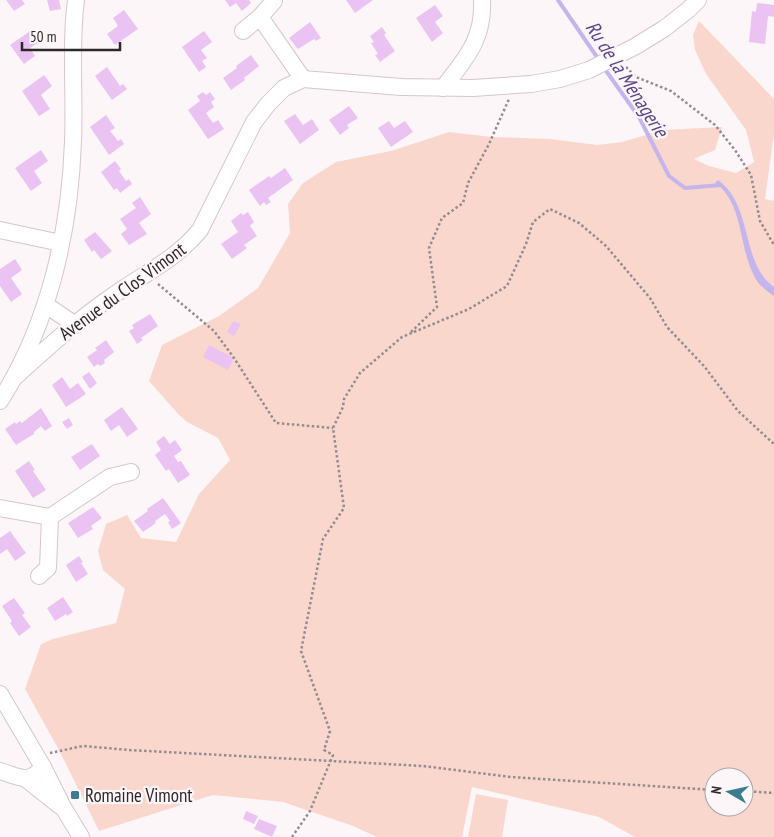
<svg xmlns="http://www.w3.org/2000/svg" width="774" height="837" font-family="'PT Sans Narrow',sans-serif">
<rect width="100%" height="100%" fill="#fdf6f9"/>
<g fill="#fad7cc" fill-rule="evenodd">
<path d="M699 21 774 99V133L765 199 774 201V837H635L599 817 472 787 462 837H377L353 826 283 802 213 795 99 831 60 752 25 689 41 644 53 639 116 623 125 589 103 570 98 551 106 524 127 515 141 538 176 542 199 494 230 460 218 438 187 422 179 415 149 381 162 345 219 316 258 288 290 233 288 204 303 183 336 162 391 151 449 132 492 137 550 139 597 145 622 142 663 130 722 127 715 150 694 159 709 166 736 173 754 162 746 130 706 74 695 50 693 35ZM714 777H744V807H714Z"/>
<path d="M476 794 508 800 502 837H468Z"/>
</g>
<path fill="#c4b6ed" d="M718 180C754 206 740 263 774 287V296C768 292 761 287 757 281 738 252 745 203 715 183Z"/>
<g fill="none" stroke-linecap="round" stroke-linejoin="round">
<g stroke="#c4b6ed" stroke-width="4">
<path d="M558 0 599 60"/>
<path d="M604 68 639 117 669 176 685 188 721 185"/>
</g>
</g>
<g fill="#ebc3f2">
<path d="M6 0H22L25 4 14 11Z"/>
<path d="M47 0H59L61 9 50 11Z"/>
<path d="M225 0H249L251 3 242 11 236 3 230 7Z"/>
<path d="M346 0H373L355 13Z"/>
<path d="M757 3 774 5V17L768 16 765 44 749 42 752 11 756 12Z"/>
<path d="M435 5 443 16 435 22 443 33 432 42 416 18Z"/>
<path d="M124 10 138 29 115 45 107 34 118 26 113 18Z"/>
<path d="M310 22 321 38 316 41 314 39 298 49 289 38Z"/>
<path d="M382 27 386 33 384 35 395 51 380 62 375 55 378 54 371 43 374 42 370 36Z"/>
<path d="M33 29 41 40 30 48 35 56 24 64 10 45Z"/>
<path d="M204 31 212 42 201 50 207 58 202 61 206 67 199 72 182 47Z"/>
<path d="M251 55 259 66 244 78 245 80 231 90 223 78 237 68 236 66Z"/>
<path d="M107 67 120 86 123 84 127 89 112 100 95 76Z"/>
<path d="M44 75 52 86 41 95 50 109 39 116 22 91Z"/>
<path d="M203 92 206 95 210 92 215 99 211 102 214 107 206 113 213 123 218 120 224 129 208 139 188 110 200 101 197 96Z"/>
<path d="M349 106 358 118 347 125 349 128 340 135 329 120Z"/>
<path d="M295 114 303 125 312 119 319 130 300 144 284 121Z"/>
<path d="M106 115 115 128 110 131 118 141 121 139 124 144 109 155 90 127Z"/>
<path d="M389 121 394 128 405 121 413 132 391 147 378 128Z"/>
<path d="M41 150 48 161 34 171 42 183 31 191 15 168Z"/>
<path d="M115 161 121 169 119 171 126 181 129 179 132 184 120 193 117 188 114 190 101 172Z"/>
<path d="M285 168 293 180 268 198 271 202 266 205 264 202 260 206 249 190 269 176 271 178Z"/>
<path d="M140 197 151 214 139 223 147 234 129 245 121 234 127 229 120 219 136 208 132 203Z"/>
<path d="M248 212 254 222 250 226 257 236 244 245 247 248 232 259 221 244 238 232 231 221 241 213 243 215Z"/>
<path d="M95 232 112 251 101 259 94 250 92 252 84 240Z"/>
<path d="M15 259 22 270 11 278 22 294 11 302 0 286V269Z"/>
<path d="M150 314 158 326 141 338 143 340 137 344 129 331 134 328 132 325Z"/>
<path d="M233 321 241 324 234 336 227 332Z"/>
<path d="M106 340 114 352 104 360 105 363 100 366 98 364 94 367 87 357 97 350 95 348Z"/>
<path d="M209 345 234 358 228 370 203 357Z"/>
<path d="M89 372 97 383 90 389 82 377Z"/>
<path d="M62 377 70 389 78 383 86 394 66 407 52 385Z"/>
<path d="M122 407 138 429 127 437 119 425 111 431 104 420Z"/>
<path d="M41 408 52 426 45 431 41 426 34 432V434L16 445 5 429 15 422 16 424 20 421 22 423Z"/>
<path d="M69 418 73 425 67 429 62 422Z"/>
<path d="M164 436 170 444 175 440 182 450 174 456 178 462 181 461 190 475 178 483 169 469 166 471 155 455 161 450 156 442Z"/>
<path d="M92 444 100 456 80 470 71 457Z"/>
<path d="M29 461 35 470 33 471 46 490 33 498 15 471Z"/>
<path d="M163 498 181 523 172 529 168 522 170 521 165 514 155 521 156 523 143 532 134 521 148 511 147 509Z"/>
<path d="M93 507 102 518 91 526 93 529 78 538 68 523Z"/>
<path d="M10 531 26 553 15 561 7 549 0 554V538Z"/>
<path d="M79 556 83 562 81 563 88 574 76 582 66 565Z"/>
<path d="M63 597 73 612 67 616 66 614 55 621 47 608Z"/>
<path d="M14 598 25 613 22 615 31 627 19 636 10 623 12 621 2 606Z"/>
<path d="M246 811 258 816 254 824 243 819Z"/>
<path d="M259 819 277 826 272 837 254 829Z"/>
</g>
<g fill="none" stroke-linecap="round" stroke-linejoin="round">
<defs>
<g id="minor">
<path d="M260 17 303 79"/>
<path d="M243 31 260 17 274 1"/>
<path d="M443 88C466 58 484 39 482 0"/>
<path d="M0 230 61 243"/>
<path d="M46 305 74 324"/>
<path d="M16 376C48 347 79 319 114 295 145 273 175 260 200 230L254 122 268 104 284 88 303 79 401 87 473 88 531 84 560 79 589 70 636 46 665 28 688 10 698 0"/>
<path d="M0 401C49 324 70 231 73 141 75 95 70 45 76 0"/>
<path d="M0 508 50 517 110 477 131 472"/>
<path d="M39 576 48 568 50 517"/>
<path d="M0 694 43 767C28 785 20 777 0 771"/>
<path d="M43 767 64 809 81 837"/>
<path d="M26 779 60 806"/>
</g>
</defs>
<use href="#minor" stroke="#d6c5cd" stroke-width="18"/>
<g stroke="#938c8f" stroke-width="2.5" stroke-dasharray="2.5 2.5" stroke-linecap="butt">
<path d="M626 67 636 77 671 91 715 125 735 150 751 175 760 221 774 245"/>
<path d="M158 284 214 331 234 358 276 423 333 428"/>
<path d="M411 332 437 307 429 248 442 218 463 203 468 183 489 144 509 99"/>
<path d="M50 753 83 746 129 750 423 766 511 777 714 790"/>
<path d="M744 791 774 793"/>
<path d="M292 837 310 811 333 755 324 750 330 731 301 651 323 539 344 508 333 428 343 407 344 399 360 373 402 337 469 309 507 286 526 244 533 222 550 209 579 223 606 246 650 298 667 327 704 366 738 411 774 444"/>
</g>
<use href="#minor" stroke="#fff" stroke-width="16"/>
</g>
<rect fill="#3b7d8f" stroke="#fdf6f9" stroke-width="2" x="70" y="790" width="10" height="10" rx="2.5"/>
<g text-anchor="middle" dominant-baseline="central" stroke-width="4.5" stroke-linejoin="round" paint-order="stroke">
<g font-size="19" fill="#2e282b" stroke="#fdf6f9">
<text transform="translate(122 291) rotate(-36)">Avenue du Clos Vimont</text>
</g>
<g font-size="19" fill="#2e282b" stroke="#fdf6f9" text-anchor="start">
<text x="85" y="795">Romaine Vimont</text>
</g>
<g font-size="20" font-style="italic" fill="#594588" stroke="#fdf6f9">
<text transform="translate(627 79) rotate(57)">Ru de la Ménagerie</text>
</g>
</g>
<g transform="translate(729 792) rotate(279)"><circle r="24" fill="#fdf6f9" stroke="#aaa4a7"/>
<path d="M0-4L9 19L0 12L-9 19Z" fill="#3b7d8f"/>
<text y="-8" font-size="14" font-weight="bold" text-anchor="middle" fill="#2e282b">N</text>
</g>
<path d="M22 42v8h98v-8" fill="none" stroke="#2e282b" stroke-width="2.5"/>
<text x="30" y="42" font-size="15" fill="#2e282b" stroke="#fdf6f9" stroke-width="4" paint-order="stroke">50 m</text>
</svg>
